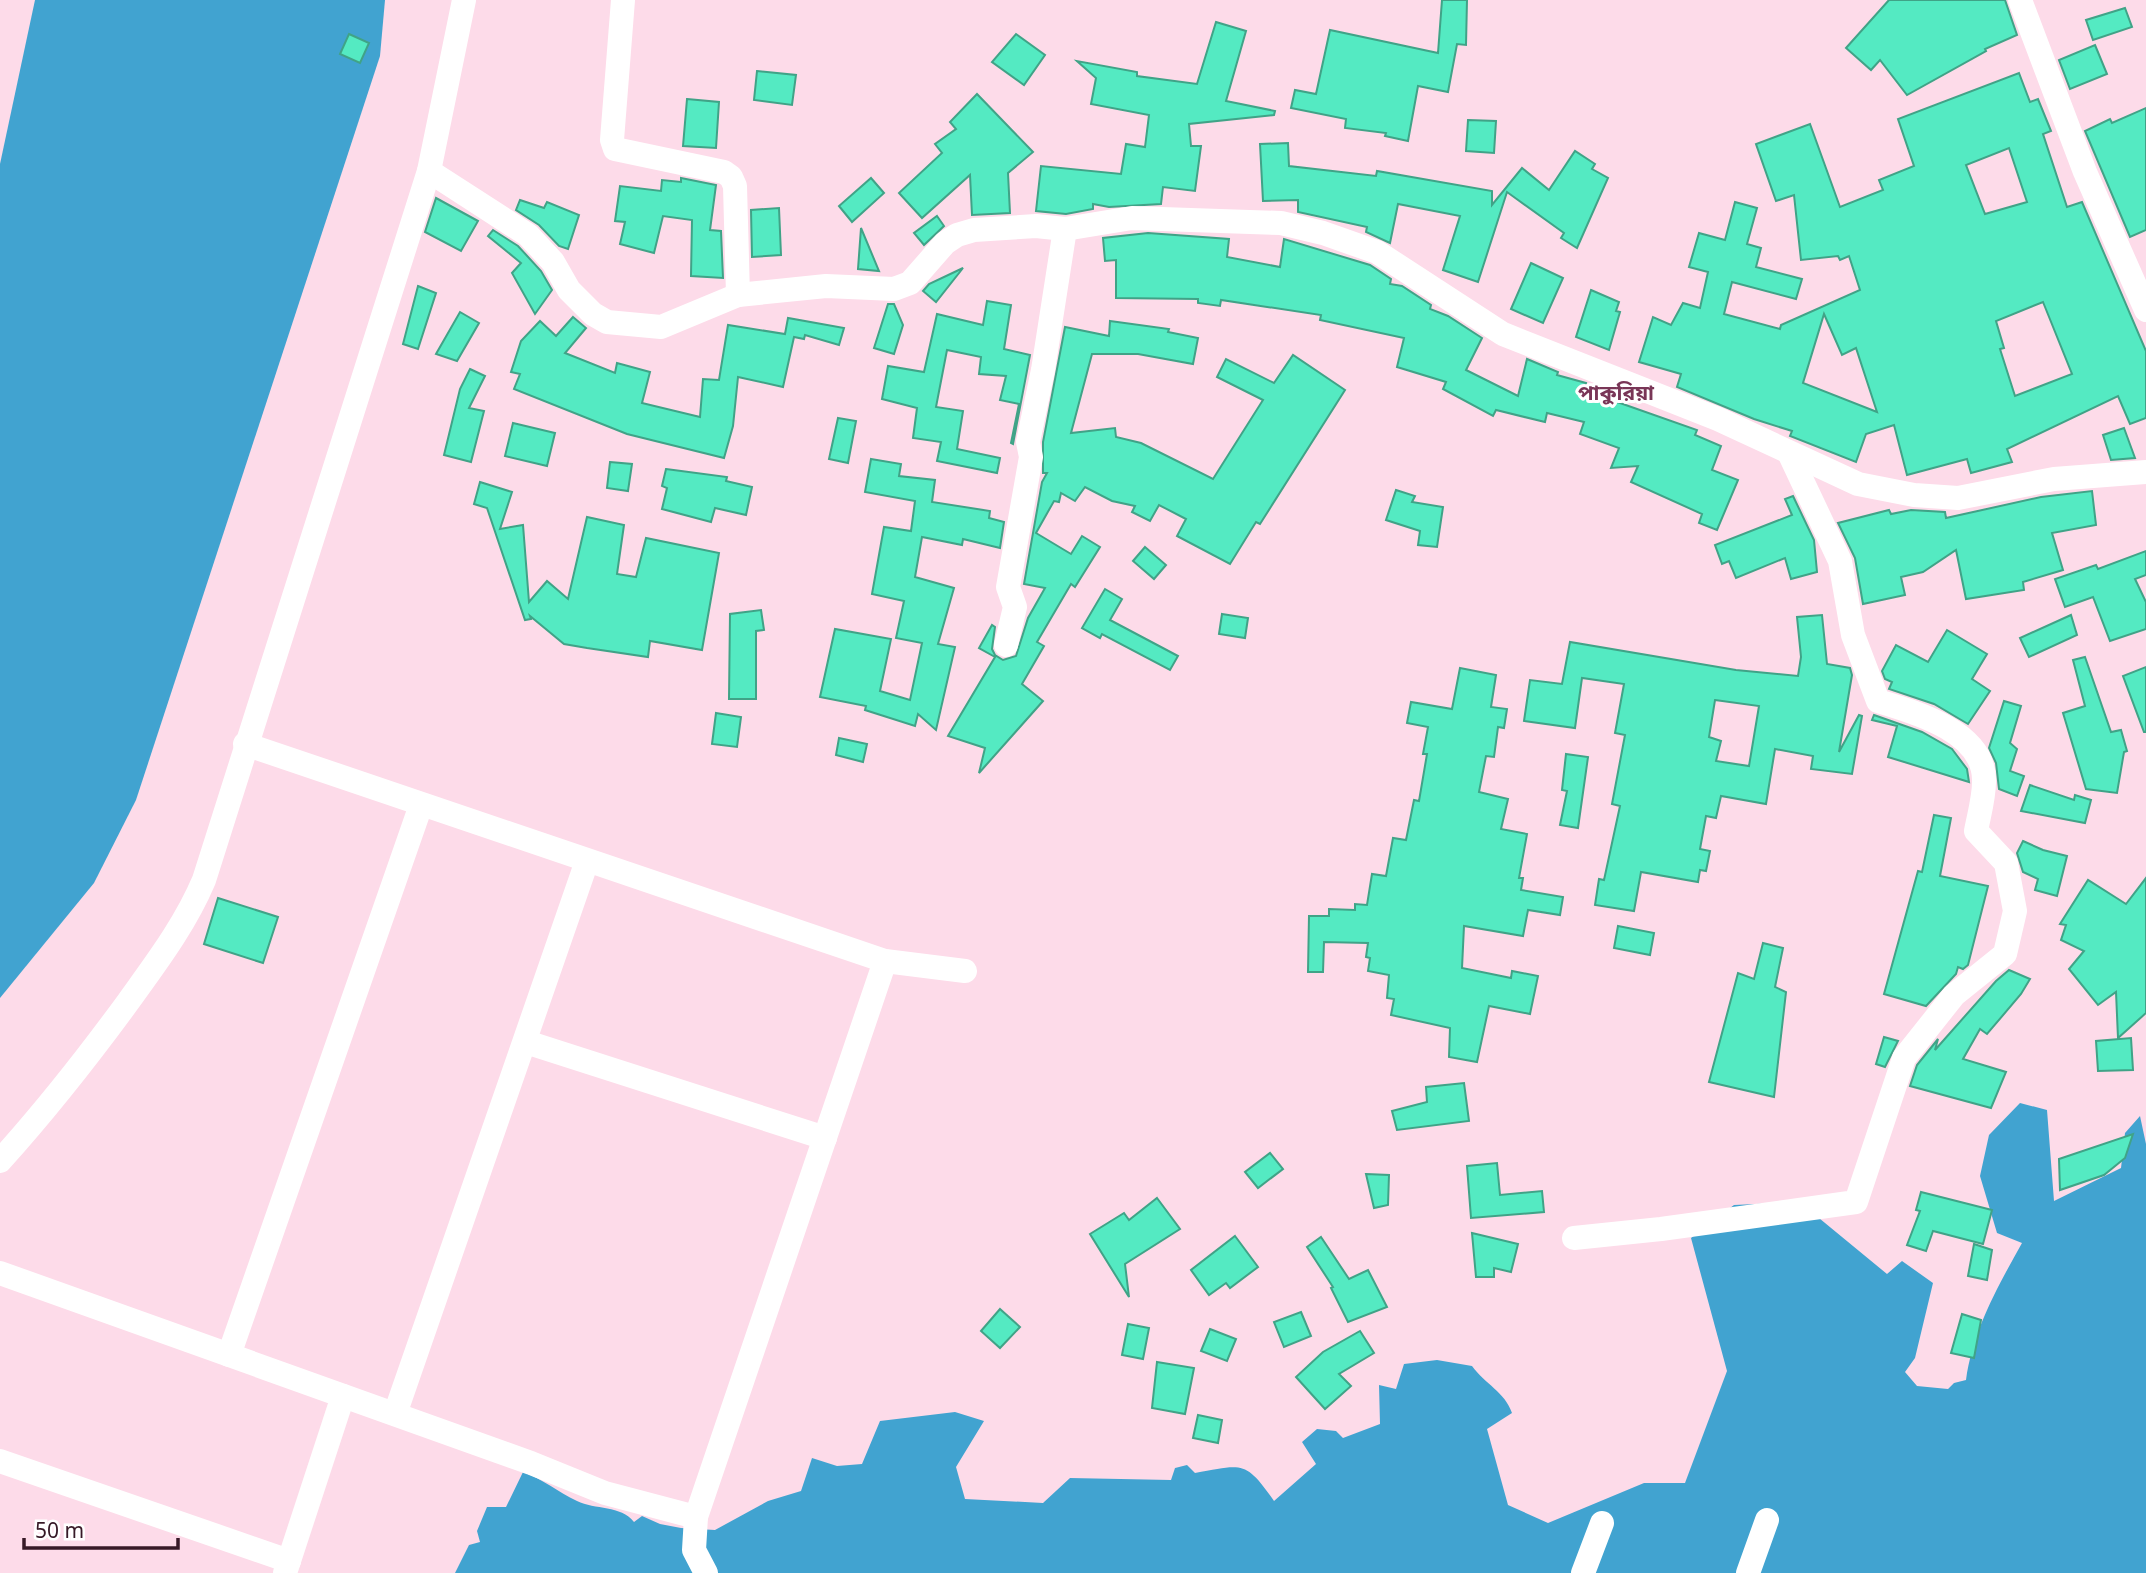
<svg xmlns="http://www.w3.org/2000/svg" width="2146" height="1573" font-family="'Noto Sans','Noto Sans Bengali',sans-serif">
<rect width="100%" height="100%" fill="#fddbe9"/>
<g fill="#41a3d0">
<path d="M35 0H385L380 56 136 800 94 883 0 998V164Z"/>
<path d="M2020 1103 2047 1110 2054 1201 2121 1168 2125 1133 2140 1116 2146 1144V1573H455L469 1545 480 1542 477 1531 487 1507H506L523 1472C543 1479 558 1492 577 1501 595 1510 621 1505 634 1522L642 1516 660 1524 681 1528 715 1530 768 1501 801 1491 812 1458 837 1466 862 1464 880 1421 955 1412 984 1421 956 1467 965 1499 1043 1503 1070 1478 1171 1480 1175 1468 1187 1465 1195 1473C1242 1465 1245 1459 1274 1501L1316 1464 1302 1442 1317 1429 1336 1431 1343 1438 1380 1424 1379 1385 1396 1389 1404 1364 1437 1360 1472 1366C1485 1384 1505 1392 1512 1413L1487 1429 1508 1505 1548 1523 1644 1483H1685L1727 1371 1691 1238 1734 1205 1778 1203 1808 1209 1887 1274 1902 1261 1933 1283 1915 1358 1905 1372 1917 1386 1948 1389 1954 1383 1966 1380C1973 1330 1998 1286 2022 1243L1997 1233 1980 1176 1989 1135Z"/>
</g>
<g fill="#54eac2" stroke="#40a387" stroke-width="2" fill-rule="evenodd">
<path d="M1442 0H1467L1466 45 1457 44 1448 92 1418 86 1408 141 1385 136 1386 133 1345 128 1346 119 1291 108 1295 90 1316 94 1330 30 1438 53Z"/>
<path d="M1889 0H2005L2017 35 1985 49 1986 51 1907 95 1880 60 1871 70 1846 48Z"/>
<path d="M2125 8 2132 27 2093 40 2086 20Z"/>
<path d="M1216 22 1246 31 1226 101 1275 111 1274 115 1189 124 1191 146H1201L1195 191 1163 187 1161 204 1109 207 1093 204V209L1066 214 1036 211 1041 166 1121 174 1126 144 1145 147 1149 115 1091 104 1096 78 1077 61 1137 72V76L1197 84Z"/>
<path d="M349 34 369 43 360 63 340 54Z"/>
<path d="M1016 34 1045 55 1024 85 992 62Z"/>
<path d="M2095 45 2107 74 2070 89 2059 60Z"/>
<path d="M757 71 796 75 792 105 754 100Z"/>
<path d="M2019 73 2030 102 2038 99 2051 131 2043 134 2067 207 2082 202 2146 351V418L2130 424 2118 396 2007 449 2012 462 1971 473 1967 459 1907 475 1894 425 1866 434 1856 462 1790 436 1792 431 1754 419 1677 387 1681 374 1639 362 1653 317 1671 325 1683 303 1700 308 1708 272 1689 267 1699 233 1725 240 1735 202 1757 208 1747 244 1761 248 1756 267 1802 279 1796 299 1732 282 1724 314 1780 329 1781 325 1860 290 1849 256 1840 260 1838 256 1801 260 1794 195 1776 201 1756 144 1810 124 1840 207 1883 190 1879 180 1914 166 1898 119ZM2009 148 2027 202 1985 214 1966 165ZM2043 302 2072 374 2015 396 2000 349 2004 348 1996 321ZM1824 314 1842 355 1856 348 1877 412 1803 383Z"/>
<path d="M977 94 1033 152 1008 173 1010 213 972 215 970 175 922 218 899 193 942 153 935 144 956 129 950 122Z"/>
<path d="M687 99 719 102 716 148 683 146Z"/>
<path d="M2146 108V230L2130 237 2085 131 2110 119 2112 123Z"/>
<path d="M1468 120 1496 121 1494 153 1466 151Z"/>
<path d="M1288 143 1289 166 1376 176 1377 171 1492 191V205L1522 168 1549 190 1575 151 1595 164 1592 169 1608 178 1577 248 1561 238 1564 233 1507 192 1478 282 1443 270 1460 216 1398 204 1390 243 1366 232 1367 227 1298 212V200L1263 201 1260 144Z"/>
<path d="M681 178 716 185 710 230 721 231 723 278 691 276 692 220 663 216 654 253 620 244 625 222 615 221 620 186 661 191 662 180 681 182Z"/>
<path d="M871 178 884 193 852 222 839 206Z"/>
<path d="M436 198 478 221 461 251 425 232Z"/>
<path d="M520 200 544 208 547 202 579 215 568 249 559 246 539 225 516 210Z"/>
<path d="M779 208 781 255 752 257 751 210Z"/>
<path d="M937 216 944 226 924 245 914 233Z"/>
<path d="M861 228 879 271 858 269Z"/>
<path d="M493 230 518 246 541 271 552 290 535 314 512 273 521 263 488 236Z"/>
<path d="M1148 233 1229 239 1227 257 1280 267 1284 239 1370 265 1391 279 1390 284 1402 286 1431 305 1430 309 1448 316 1482 338 1466 370 1518 396 1527 359 1558 372 1557 375 1586 383 1585 387 1596 390 1595 392 1603 397 1697 430 1695 435 1721 446 1712 470 1738 480 1717 530 1699 523 1702 514 1631 482 1638 466 1611 468 1619 448 1580 434 1584 422 1547 413 1545 422 1496 410 1493 416 1443 389 1446 382 1397 367 1404 338 1320 320 1321 315 1221 300 1220 306 1198 303V299L1116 298V260L1105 261 1103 238Z"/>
<path d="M1531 263 1563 278 1543 323 1511 309Z"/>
<path d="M963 268 936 302 923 291 929 284Z"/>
<path d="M418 286 436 293 418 349 403 344Z"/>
<path d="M1591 290 1619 302 1616 311 1620 312 1609 350 1576 337Z"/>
<path d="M987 301 1011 305 1004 349 1030 355 1013 444 1011 443 1019 404 1000 400 1006 376 979 374 981 357 947 350 936 407 963 411 957 449 1000 458 997 473 937 461 941 442 913 438 917 408 882 399 888 366 924 372 937 314 983 325Z"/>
<path d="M888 304H894L903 325 894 354 874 348Z"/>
<path d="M460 312 479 323 457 361 436 354Z"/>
<path d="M573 317 586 328 565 353 615 373 617 363 650 372 642 403 700 417 703 379 719 380 728 325 785 334 788 318 844 328 839 345 805 335 804 339 794 337 783 387 738 377 733 426 724 458 627 434 514 389 520 374 511 372 521 341 540 321 556 336Z"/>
<path d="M1110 321 1169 329 1168 332 1198 338 1193 364 1138 354H1092L1071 433 1115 428 1116 437 1141 443 1213 479 1263 400 1217 377 1226 359 1274 383 1293 355 1345 390 1260 524 1256 522 1230 564 1177 536 1186 519 1159 505 1150 521 1132 512 1135 506 1112 501 1085 487 1075 501 1061 493 1059 502 1054 501 1036 533 1071 554 1082 536 1100 547 1075 587 1071 584 1037 642 1044 646 1022 684 1043 701 979 773 985 748 948 736 995 657 979 648 992 625 995 627 992 649 995 655 1003 660 1016 656 1028 618 1045 588 1024 584 1042 482 1047 473H1043V442L1065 327 1109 336Z"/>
<path d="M470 369 485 376 469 408 484 411 471 462 444 455 460 389Z"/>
<path d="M838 418 856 421 848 463 829 459Z"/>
<path d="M513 423 555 433 547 466 505 456Z"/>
<path d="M2124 428 2135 458 2111 460 2103 435Z"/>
<path d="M871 459 901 464 899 476 935 480 932 502 990 511 989 518 1004 522 1000 548 963 539 962 545 922 537 915 577 954 588 938 644 955 647 936 730 918 714 915 726 865 710 866 706 820 697 835 629 891 639 880 691 910 700 922 643 896 638 904 601 872 594 884 527 911 531 915 501 865 492Z"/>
<path d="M610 462 632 464 628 491 607 488Z"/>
<path d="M666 469 727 477 726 481 752 487 746 515 715 508 711 522 662 509 667 488 662 486Z"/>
<path d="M480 482 512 492 500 529 523 525 529 602 547 581 568 599 587 517 624 525 617 574 636 577 646 538 719 553 702 650 650 641 648 657 587 648 564 644 530 616 531 619 525 620 487 508 474 504Z"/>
<path d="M1396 490 1415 496 1412 502 1443 507 1437 547 1418 545 1420 531 1386 520Z"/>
<path d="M2092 491 2096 525 2052 533 2063 570 2023 582 2024 590 1966 599 1956 550 1923 572 1901 577 1905 595 1863 604 1855 558 1838 523 1889 510 1891 514 1911 510 1945 512 1946 518 2041 497Z"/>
<path d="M1793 496 1814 540 1817 572 1791 579 1785 558 1736 578 1729 561 1722 564 1715 545 1792 515 1785 499Z"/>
<path d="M1145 547 1166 565 1154 579 1133 561Z"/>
<path d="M2146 551V575L2135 579 2146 602V629L2110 641 2093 597 2065 607 2055 579 2096 565 2098 569Z"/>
<path d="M1105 589 1122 599 1110 620 1178 656 1170 670 1102 634 1100 638 1082 628Z"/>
<path d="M761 610 764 630 756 631V699H729L730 614Z"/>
<path d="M1222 614 1248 618 1245 638 1219 634Z"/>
<path d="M1822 615 1827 664 1850 668 1852 675 1839 752 1859 715 1862 716 1852 774 1811 769 1813 756 1775 749 1766 804 1721 796 1716 818 1706 816 1700 849 1710 851 1706 871 1700 870 1698 882 1641 872 1634 911 1595 905 1599 879 1604 880 1620 806 1612 804 1625 735 1615 733 1624 684 1582 678 1575 728 1524 721 1530 680 1562 684 1570 642 1736 670 1798 676 1801 657 1797 617ZM1715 700 1759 706 1749 766 1716 761 1721 741 1709 737Z"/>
<path d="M2071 615 2077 635 2029 657 2020 638Z"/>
<path d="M1947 630 1987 654 1972 679 1990 691 1968 724 1934 704 1889 689 1892 682 1885 679 1882 671 1896 645 1928 662Z"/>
<path d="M2085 657 2111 732 2121 730 2127 751 2124 752 2117 793 2086 789 2063 713 2085 706 2073 660Z"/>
<path d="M2146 667V732H2144L2123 676Z"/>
<path d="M1460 668 1496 675 1491 707 1507 709 1504 728 1498 727 1494 757 1486 756 1479 792 1508 799 1501 829 1527 834 1519 878H1523L1521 890 1563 897 1560 915 1528 910 1523 936 1464 926 1462 968 1511 978 1512 971 1538 976 1530 1014 1489 1006 1477 1062 1449 1057 1450 1028 1391 1015 1394 999 1387 998 1389 975 1368 971 1370 958 1366 957 1368 943 1324 942 1323 972H1308L1309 916H1329V909L1355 910V904L1367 905 1372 874 1386 876 1393 838 1406 840 1414 800 1419 801 1427 754H1423L1428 727 1407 723 1411 702 1452 709Z"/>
<path d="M2004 701 2021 706 2010 743 2017 749 2010 771 2024 776 2017 796 1999 789 1996 763 1989 748Z"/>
<path d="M716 713 741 717 737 747 712 744Z"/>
<path d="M1874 715 1922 732 1952 749 1967 769 1969 782 1888 757 1897 726 1872 720Z"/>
<path d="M839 738 867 744 863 762 836 755Z"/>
<path d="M1566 754 1588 757 1578 828 1560 825 1567 791 1562 790Z"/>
<path d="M2030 785 2074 800 2075 795 2091 800 2085 823 2021 811Z"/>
<path d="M1934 815 1951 818 1940 876 1988 886 1968 965 1963 969 1958 967 1956 974 1926 1006 1884 994 1918 871 1922 872Z"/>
<path d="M2023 841 2043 850 2067 856 2057 896 2035 890 2038 879 2023 872 2017 853Z"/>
<path d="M2146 878V1013L2118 1038 2116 992 2098 1005 2069 969 2084 951 2061 940 2066 925 2060 924 2088 880 2126 904Z"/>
<path d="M218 898 278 917 263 963 204 944Z"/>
<path d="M1618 926 1654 933 1650 955 1614 948Z"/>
<path d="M1763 943 1783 948 1775 987 1786 992 1774 1097 1709 1082 1738 973 1754 979Z"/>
<path d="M2009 970 2030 979 2021 994 1987 1034 1980 1029 1963 1059 2006 1072 1991 1108 1910 1086 1917 1065 1938 1039 1935 1050 1996 981Z"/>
<path d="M1884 1037 1898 1041 1885 1067 1876 1064Z"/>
<path d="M2131 1038 2133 1070 2098 1071 2096 1041Z"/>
<path d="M1464 1083 1469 1121 1397 1130 1392 1111 1427 1102 1426 1087Z"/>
<path d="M2133 1134 2125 1158 2104 1175 2060 1190 2059 1159Z"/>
<path d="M1270 1153 1283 1169 1258 1188 1245 1172Z"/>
<path d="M1497 1163 1500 1195 1542 1191 1544 1212 1471 1218 1467 1166Z"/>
<path d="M1366 1174 1389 1175 1388 1205 1374 1208Z"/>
<path d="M1921 1192 1992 1210 1983 1244 1933 1231 1926 1251 1907 1245 1920 1211 1916 1210Z"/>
<path d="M1157 1198 1180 1229 1125 1264 1129 1297 1090 1234 1124 1213 1129 1220Z"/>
<path d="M1472 1233 1518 1244 1511 1272 1494 1268V1277H1476Z"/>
<path d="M1235 1236 1258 1267 1230 1288 1226 1283 1209 1295 1191 1270Z"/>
<path d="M1321 1237 1349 1279 1368 1270 1387 1307 1348 1322 1331 1288 1333 1287 1307 1247Z"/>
<path d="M1974 1244 1992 1250 1987 1280 1968 1276Z"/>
<path d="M1000 1309 1020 1327 1000 1348 981 1331Z"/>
<path d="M1301 1312 1311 1336 1284 1347 1274 1322Z"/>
<path d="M1962 1314 1981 1320 1974 1358 1951 1353Z"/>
<path d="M1128 1324 1149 1328 1143 1359 1122 1355Z"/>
<path d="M1210 1329 1236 1339 1227 1361 1201 1351Z"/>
<path d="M1360 1331 1374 1353 1339 1374 1351 1386 1325 1409 1296 1377 1323 1352Z"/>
<path d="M1157 1362 1194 1368 1185 1414 1152 1408Z"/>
<path d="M1198 1415 1222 1420 1218 1443 1193 1438Z"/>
</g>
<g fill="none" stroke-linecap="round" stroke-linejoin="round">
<g stroke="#fff" stroke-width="24">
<path d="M623 0 612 140 615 149 724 172 731 177 735 186 738 295"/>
<path d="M2020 0 2085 172 2146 310"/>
<path d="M429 171 528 235 553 262 569 290 593 314 607 322 661 327 738 295 826 286 894 289 910 283 945 243 957 235 974 230 1036 226 1065 229 1132 218 1281 223 1323 233 1377 252 1503 334 1718 419 1858 484 1914 495 1958 498 2054 479 2146 472"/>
<path d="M1006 645 1015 607 1008 587 1031 457 1028 442 1043 370 1065 229"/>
<path d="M245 744 885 961 965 971"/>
<path d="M526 1042 825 1138"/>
<path d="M0 1161C46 1110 87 1058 128 1002 156 963 185 925 204 880L429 171 464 0"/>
<path d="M1574 1238 1661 1229 1856 1202 1904 1058 1954 995 2005 954 2015 911 2006 863 1976 831C1979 815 1984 798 1984 782 1986 732 1915 712 1878 701L1853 635 1840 561 1790 455"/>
<path d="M0 1273 531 1463 605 1493 696 1517"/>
<path d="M229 1355 421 805"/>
<path d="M395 1414 587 861"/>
<path d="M0 1461 289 1561"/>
<path d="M285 1573 343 1396"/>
<path d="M706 1573 694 1550 696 1517 885 961"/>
<path d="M1583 1573 1602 1523"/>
<path d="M1748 1573 1767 1520"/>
</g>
</g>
<g text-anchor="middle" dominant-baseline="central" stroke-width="6" stroke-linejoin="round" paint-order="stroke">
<g font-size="21" font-weight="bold" fill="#793657" stroke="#fff">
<text x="1616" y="392">পাকুরিয়া</text>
</g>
</g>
<path d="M24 1538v10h154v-10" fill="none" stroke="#371927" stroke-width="3.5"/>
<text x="35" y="1538" font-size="21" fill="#371927" stroke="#ffffff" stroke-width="5" paint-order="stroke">50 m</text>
</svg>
